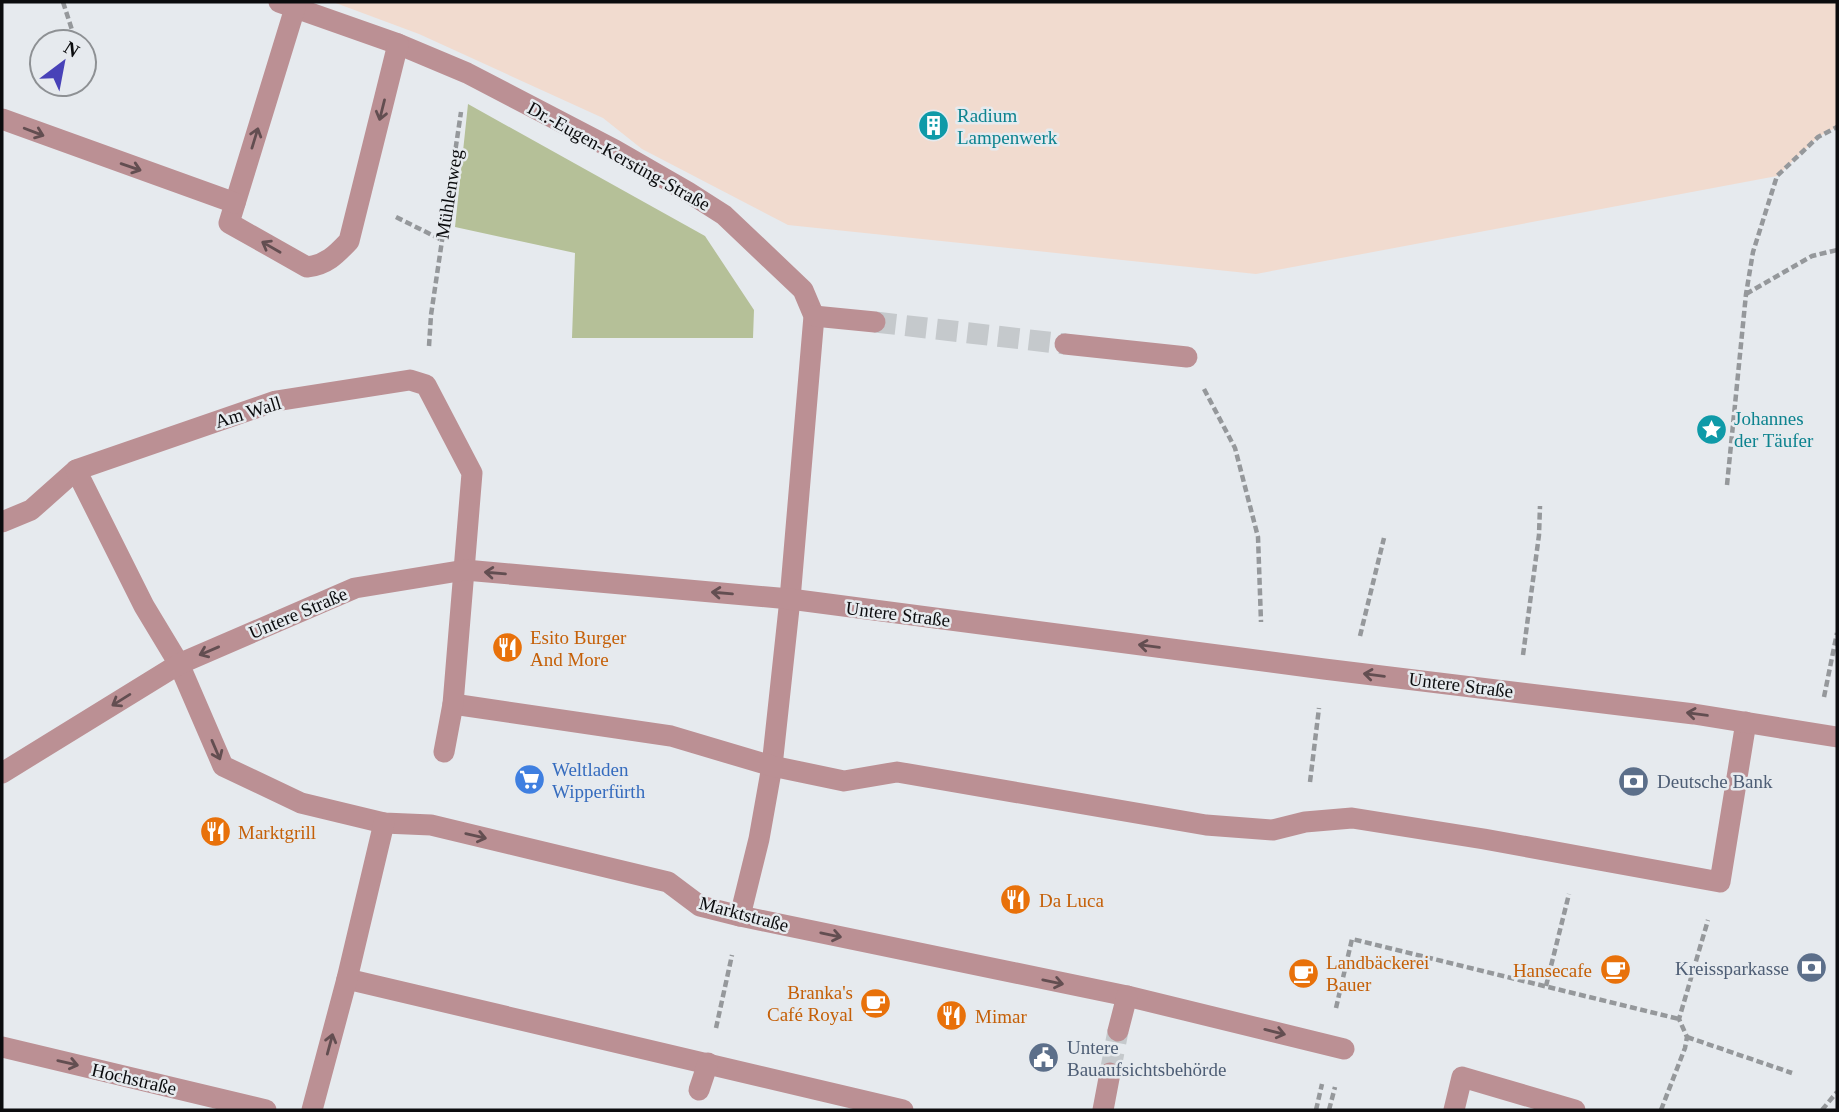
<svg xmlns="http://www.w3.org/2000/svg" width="1839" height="1112" font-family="'Times New Roman',serif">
<rect width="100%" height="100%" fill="#e6eaee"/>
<path fill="#f1dbcf" d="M333 2H1837V127L1818 137 1777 176 1256 274 788 225 642 149 603 118 419 34Z"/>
<path fill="#b5c098" d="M468 104 705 236 754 310 753 338H572L575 253 455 227Z"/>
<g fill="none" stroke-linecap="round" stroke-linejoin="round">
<g stroke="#c5c9cc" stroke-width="21" stroke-dasharray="21 10" stroke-linecap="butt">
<path d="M875 322 1065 344"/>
<path d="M1110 1073 1118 1031"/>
</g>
<g stroke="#95989b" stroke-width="4.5" stroke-dasharray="7 3.5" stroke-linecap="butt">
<path d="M63 2 72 30"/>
<path d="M396 217 442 240"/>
<path d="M1746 294 1812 256 1837 250"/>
<path d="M429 346 431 315 461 112"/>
<path d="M1204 389 1235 448 1258 537 1261 622"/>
<path d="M1727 485 1746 294 1753 252 1777 176 1818 137 1837 127"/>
<path d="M1360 636 1384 538"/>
<path d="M1523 655 1539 535 1540 506"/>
<path d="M1824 697 1837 633"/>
<path d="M1310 782 1319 708"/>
<path d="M1546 986 1569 894"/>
<path d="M1336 1008 1352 939 1679 1019"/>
<path d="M716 1028 732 955"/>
<path d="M1687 1037 1792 1073"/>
<path d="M1316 1110 1322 1084"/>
<path d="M1329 1110 1335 1087"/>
<path d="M1661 1110 1685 1048 1687 1037 1679 1019 1708 920"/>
<path d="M1822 1110 1837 1092"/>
</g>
<g stroke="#bb9094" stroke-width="21">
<path d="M279 2 398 44 467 73 615 150 688 192 724 215 803 290 814 316 790 599 772 766 759 839 740 916"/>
<path d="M295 8 229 223 307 267C326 265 336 255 349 241L398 44"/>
<path d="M2 119 235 203"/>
<path d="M814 316 875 322"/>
<path d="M1065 344 1187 357"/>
<path d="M2 522 31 510 76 470"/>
<path d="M453 704 671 736 772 766 844 781 897 772 1206 825 1273 830 1305 822 1352 818 1484 839 1720 882 1746 722"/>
<path d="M444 752 453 704 472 473 426 385 410 380 276 401 76 470 144 606 179 664 223 766 301 803 384 823 431 825 668 882 700 906 740 916 1127 996 1344 1049"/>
<path d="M2 773 179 664 355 588 465 570 790 599 1324 669 1694 714 1837 737"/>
<path d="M347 979 903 1110"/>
<path d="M1118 1031 1127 996"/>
<path d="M2 1047 266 1110"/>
<path d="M699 1090 708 1063"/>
<path d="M312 1110 347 979 384 823"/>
<path d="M1103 1110 1110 1073"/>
<path d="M1454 1110 1462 1077 1575 1110"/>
</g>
</g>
<defs><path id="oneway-shaft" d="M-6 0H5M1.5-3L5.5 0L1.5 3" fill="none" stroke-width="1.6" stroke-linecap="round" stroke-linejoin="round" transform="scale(1.75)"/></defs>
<g stroke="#634e51">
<use href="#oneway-shaft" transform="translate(382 110) rotate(104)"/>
<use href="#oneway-shaft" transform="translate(34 132) rotate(21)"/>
<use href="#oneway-shaft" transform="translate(255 138) rotate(-73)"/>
<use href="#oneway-shaft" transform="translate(131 167) rotate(19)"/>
<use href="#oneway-shaft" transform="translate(271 247) rotate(-150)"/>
<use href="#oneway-shaft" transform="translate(495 573) rotate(-175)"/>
<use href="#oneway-shaft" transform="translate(722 593) rotate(-175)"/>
<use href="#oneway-shaft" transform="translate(1149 646) rotate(-173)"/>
<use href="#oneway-shaft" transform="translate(209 651) rotate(157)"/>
<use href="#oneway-shaft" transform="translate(1374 675) rotate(-173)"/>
<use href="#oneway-shaft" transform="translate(121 700) rotate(148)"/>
<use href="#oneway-shaft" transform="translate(1697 714) rotate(-172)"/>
<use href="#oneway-shaft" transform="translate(216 750) rotate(67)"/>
<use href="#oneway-shaft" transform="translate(476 836) rotate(13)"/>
<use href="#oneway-shaft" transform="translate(831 935) rotate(12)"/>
<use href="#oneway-shaft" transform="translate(1053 982) rotate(12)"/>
<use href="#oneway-shaft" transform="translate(1275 1032) rotate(14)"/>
<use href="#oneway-shaft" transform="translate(330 1044) rotate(-75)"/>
<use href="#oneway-shaft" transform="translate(68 1063) rotate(13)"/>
</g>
<defs>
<symbol id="building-disc" viewBox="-11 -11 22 22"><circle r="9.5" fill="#0f9aa8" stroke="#e6eaee"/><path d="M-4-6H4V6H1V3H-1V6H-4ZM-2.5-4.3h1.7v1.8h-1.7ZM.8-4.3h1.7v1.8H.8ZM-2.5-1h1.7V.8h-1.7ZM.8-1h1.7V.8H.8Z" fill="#fff"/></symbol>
<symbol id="sight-disc" viewBox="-11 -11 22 22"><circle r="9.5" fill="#0f9aa8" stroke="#e6eaee"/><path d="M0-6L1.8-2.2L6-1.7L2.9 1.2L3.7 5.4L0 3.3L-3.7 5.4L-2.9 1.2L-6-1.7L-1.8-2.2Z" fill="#fff"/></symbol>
<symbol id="restaurant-disc" viewBox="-11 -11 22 22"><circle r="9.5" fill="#e8710a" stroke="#e6eaee"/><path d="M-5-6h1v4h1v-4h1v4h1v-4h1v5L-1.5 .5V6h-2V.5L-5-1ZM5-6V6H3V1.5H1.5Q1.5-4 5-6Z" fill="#fff"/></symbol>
<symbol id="supermarket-disc" viewBox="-11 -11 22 22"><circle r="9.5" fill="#3f7fe0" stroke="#e6eaee"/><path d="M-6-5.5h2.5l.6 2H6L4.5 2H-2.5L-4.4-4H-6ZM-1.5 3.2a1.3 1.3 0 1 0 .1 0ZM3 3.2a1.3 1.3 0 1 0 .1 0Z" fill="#fff"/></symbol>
<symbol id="bank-disc" viewBox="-11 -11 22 22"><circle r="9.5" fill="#5c6f8a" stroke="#e6eaee"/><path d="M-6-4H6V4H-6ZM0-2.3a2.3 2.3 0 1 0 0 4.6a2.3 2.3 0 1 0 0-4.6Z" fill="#fff"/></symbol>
<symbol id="cafe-disc" viewBox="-11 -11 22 22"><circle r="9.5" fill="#e8710a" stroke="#e6eaee"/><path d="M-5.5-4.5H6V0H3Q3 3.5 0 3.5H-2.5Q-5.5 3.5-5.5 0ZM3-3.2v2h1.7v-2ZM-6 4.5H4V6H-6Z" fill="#fff"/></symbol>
<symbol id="civic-disc" viewBox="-11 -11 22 22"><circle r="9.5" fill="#5c6f8a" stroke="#e6eaee"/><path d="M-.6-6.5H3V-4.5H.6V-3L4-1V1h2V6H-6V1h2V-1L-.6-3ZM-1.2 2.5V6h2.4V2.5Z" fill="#fff"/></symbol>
</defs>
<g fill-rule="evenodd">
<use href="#building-disc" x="916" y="108" width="35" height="35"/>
<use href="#sight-disc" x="1694" y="412" width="35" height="35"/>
<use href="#restaurant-disc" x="490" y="630" width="35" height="35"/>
<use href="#supermarket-disc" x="512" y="762" width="35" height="35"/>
<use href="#bank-disc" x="1616" y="764" width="35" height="35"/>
<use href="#restaurant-disc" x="198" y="814" width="35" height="35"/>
<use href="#restaurant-disc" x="998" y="882" width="35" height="35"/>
<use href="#bank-disc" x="1794" y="950" width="35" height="35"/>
<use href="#cafe-disc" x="1598" y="952" width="35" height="35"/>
<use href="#cafe-disc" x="1286" y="956" width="35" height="35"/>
<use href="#cafe-disc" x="858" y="986" width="35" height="35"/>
<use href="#restaurant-disc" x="934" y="998" width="35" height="35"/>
<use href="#civic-disc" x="1026" y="1040" width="35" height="35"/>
</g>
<g text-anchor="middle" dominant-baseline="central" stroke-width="5" stroke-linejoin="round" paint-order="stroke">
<g font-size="19" fill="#0d838f" stroke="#e6eaee" text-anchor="start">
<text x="957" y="115">Radium<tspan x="957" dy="22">Lampenwerk</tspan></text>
<text x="1734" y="418">Johannes<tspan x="1734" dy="22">der Täufer</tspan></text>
</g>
<g font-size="19" fill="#0b0c0e" stroke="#e6eaee">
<text transform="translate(619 156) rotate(29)">Dr.-Eugen-Kersting-Straße</text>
<text transform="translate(449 194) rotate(-81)">Mühlenweg</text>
<text transform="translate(248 412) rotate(-17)">Am Wall</text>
<text transform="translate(298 613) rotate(-23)">Untere Straße</text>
<text transform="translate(898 614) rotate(7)">Untere Straße</text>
<text transform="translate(1461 685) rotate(7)">Untere Straße</text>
<text transform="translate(744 914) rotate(15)">Marktstraße</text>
<text transform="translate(134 1079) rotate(13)">Hochstraße</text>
</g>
<g font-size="19" fill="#c56008" stroke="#e6eaee" text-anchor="start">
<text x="530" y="637">Esito Burger<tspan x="530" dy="22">And More</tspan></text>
<text x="238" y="832">Marktgrill</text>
<text x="1039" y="900">Da Luca</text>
<text x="1326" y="962">Landbäckerei<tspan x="1326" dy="22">Bauer</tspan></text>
<text x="1592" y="970" text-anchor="end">Hansecafe</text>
<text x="853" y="992" text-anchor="end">Branka's<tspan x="853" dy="22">Café Royal</tspan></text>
<text x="975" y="1016">Mimar</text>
</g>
<g font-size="19" fill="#366cbe" stroke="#e6eaee" text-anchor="start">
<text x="552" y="769">Weltladen<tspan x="552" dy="22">Wipperfürth</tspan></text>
</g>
<g font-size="19" fill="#4e5e75" stroke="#e6eaee" text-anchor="start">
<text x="1657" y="781">Deutsche Bank</text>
<text x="1789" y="968" text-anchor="end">Kreissparkasse</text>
<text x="1067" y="1047">Untere<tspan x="1067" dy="22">Bauaufsichtsbehörde</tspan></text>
</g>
</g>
<rect width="1839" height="1112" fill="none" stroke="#0b0c0e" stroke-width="7"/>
<g transform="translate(63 63) rotate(32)"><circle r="33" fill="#e6eaee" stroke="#8e9194" stroke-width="2"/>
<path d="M0-5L12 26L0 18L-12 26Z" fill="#4842b8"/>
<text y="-10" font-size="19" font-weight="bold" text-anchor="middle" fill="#0b0c0e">N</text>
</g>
</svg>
